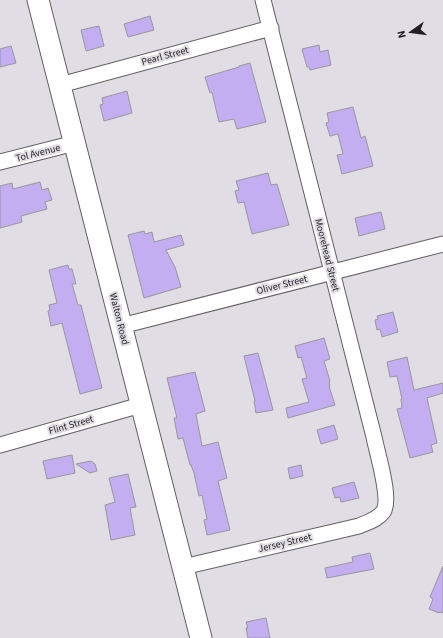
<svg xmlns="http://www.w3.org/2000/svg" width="443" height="638" font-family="'Source Sans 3',sans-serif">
<rect width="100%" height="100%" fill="#e0dee4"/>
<g fill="#c3aef1" stroke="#99979d">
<path d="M150 16 154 30 128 37 124 24Z"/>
<path d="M99 26 104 46 86 51 81 30Z"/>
<path d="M319 45 320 52 328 50 331 65 310 70 309 67H307L302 49Z"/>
<path d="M11 46 16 63 0 67V49Z"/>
<path d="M250 63 266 122 237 129 234 119 219 122 212 92 210 93 205 77 239 67V66Z"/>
<path d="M127 91 132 113 104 121 100 105 103 104 102 98Z"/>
<path d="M353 107 361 138 365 136 373 166 342 174 337 155 343 154 338 134 330 136 326 123 329 122 327 113Z"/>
<path d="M268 173 271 185 277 184 289 225 252 234 244 202 238 203 235 191 239 190 236 181Z"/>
<path d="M40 182 42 190 48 188 52 200 45 202 47 209 21 216 22 222 0 228V186L12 183 13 189Z"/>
<path d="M381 212 385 229 359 236 355 218Z"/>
<path d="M144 231 145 234 152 232 154 242 181 235 184 245 166 250 175 267 181 287 144 298 128 235Z"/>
<path d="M68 265 69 269H72L76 284H72L78 305H81L102 388 80 394 62 323 51 326 48 311 50 310 49 305 57 303 49 270Z"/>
<path d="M393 312 398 332 382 337 380 329 377 330 375 320 378 319 377 316Z"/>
<path d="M324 338 330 359 324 361 330 381 329 382 330 386H329L335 405 288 418 286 408 309 402 302 379 307 378 301 357 298 358 295 346Z"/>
<path d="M258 353 273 410 256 413 254 401H255L244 356Z"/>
<path d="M407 357 414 390 443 383V393L427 398 437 443 431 445 433 452 410 458 397 409 402 408 401 399H402L397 376 390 377 387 362Z"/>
<path d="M195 372 205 411 196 414 202 446 218 442 227 478 218 481 230 530 207 535 204 520 207 519 202 495 199 496 194 473 191 465H190L183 438 178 439 174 418H177L167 378Z"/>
<path d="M334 425 338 439 321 444 317 430Z"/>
<path d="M72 455 75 473 47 479 43 461Z"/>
<path d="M91 461 95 464 97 471 90 473 76 464Z"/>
<path d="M301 465 303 476 290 479 288 468Z"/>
<path d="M128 474 136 507 130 508 135 535 111 540 105 505 115 502 109 478Z"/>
<path d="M354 482 359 498 341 502 340 497 335 498 332 488Z"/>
<path d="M370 553 374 569 327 578 325 568 353 562 352 557Z"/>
<path d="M443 566V613L440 612 439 613 429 609 433 599 430 597Z"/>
<path d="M266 618 270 638H248L246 628H248L246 622Z"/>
</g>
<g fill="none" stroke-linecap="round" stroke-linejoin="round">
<defs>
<g id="street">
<path d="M60 85 271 28"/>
<path d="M0 162 75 143"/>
<path d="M121 326 443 244"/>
<path d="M0 445 141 405"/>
<path d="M183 567 359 526C368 522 377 520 383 512 392 500 377 453 374 437L263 0"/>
</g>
<path id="secondary" d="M38 0 201 638"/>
</defs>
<use href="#street" stroke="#616065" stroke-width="17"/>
<use href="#secondary" stroke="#616065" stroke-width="23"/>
<use href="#street" stroke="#fff" stroke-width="15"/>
<use href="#secondary" stroke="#fff" stroke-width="21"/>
</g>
<g text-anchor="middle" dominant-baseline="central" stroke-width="4" stroke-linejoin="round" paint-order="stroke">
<g font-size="10" fill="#201f22" stroke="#e0dee4">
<text transform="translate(165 56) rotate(-15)">Pearl Street</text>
<text transform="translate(38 153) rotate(-14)">Tol Avenue</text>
<text transform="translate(327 255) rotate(76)">Moorehead Street</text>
<text transform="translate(282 285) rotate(-14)">Oliver Street</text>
<text transform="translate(119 319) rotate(76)">Walton Road</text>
<text transform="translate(71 425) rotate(-16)">Flint Street</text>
<text transform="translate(285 543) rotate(-13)">Jersey Street</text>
</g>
</g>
<g transform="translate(411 32) rotate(256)" stroke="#e0dee4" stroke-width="3" paint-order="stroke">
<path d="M0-3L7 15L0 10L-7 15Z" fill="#201f22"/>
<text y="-6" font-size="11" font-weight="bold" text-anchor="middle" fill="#201f22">N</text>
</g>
</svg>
